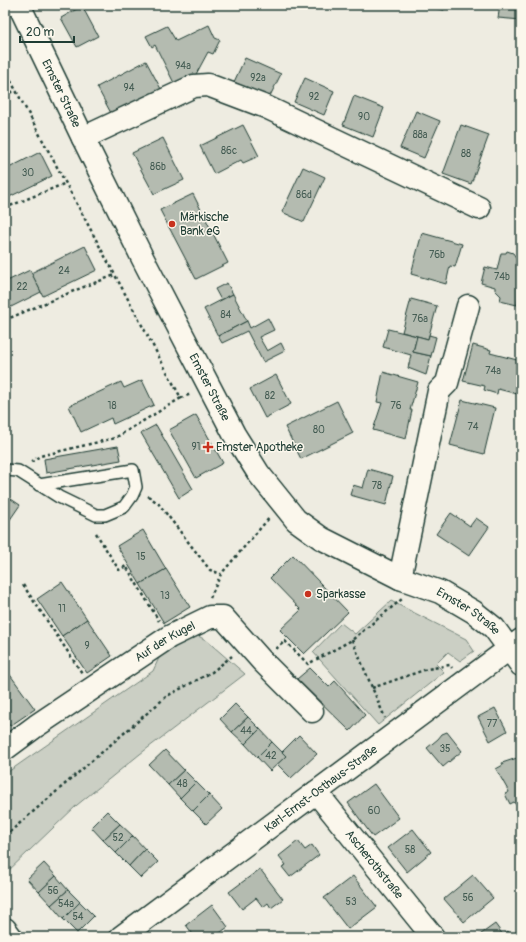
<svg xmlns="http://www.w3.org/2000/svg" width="526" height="942" font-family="Pangolin,sans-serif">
<rect width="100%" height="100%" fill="#eeece1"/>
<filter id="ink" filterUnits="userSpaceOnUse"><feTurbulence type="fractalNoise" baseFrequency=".025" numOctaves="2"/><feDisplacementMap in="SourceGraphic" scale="8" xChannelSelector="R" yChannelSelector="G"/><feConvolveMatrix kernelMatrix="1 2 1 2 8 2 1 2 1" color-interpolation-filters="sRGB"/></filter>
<g filter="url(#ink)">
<g fill="#cbcfc4" stroke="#75867c">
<path d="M391 601 466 639 474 651 460 661 448 652 436 664 444 672 378 725 313 652 341 623 355 634Z"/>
<path d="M198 636 206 640 245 674 140 754 77 805 5 874V774L153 671 163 649 189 637Z"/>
</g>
<g fill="#b4bbb0" stroke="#1f3d34">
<path d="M417 5H445L444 10Z"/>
<path d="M500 5H521V20L498 18Z"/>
<path d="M82 6 98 36 77 47 61 18Z"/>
<path d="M209 25 215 38 220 40 213 54 208 52 194 78 176 87 155 45 152 47 146 36 167 26 176 41Z"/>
<path d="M245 58 281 74 269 98 234 82Z"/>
<path d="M146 61 161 89 112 115 97 87Z"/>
<path d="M305 78 334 91 324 115 294 102Z"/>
<path d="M354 96 384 108 373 137 343 125Z"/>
<path d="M416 111 440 121 424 158 400 148Z"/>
<path d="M243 125 259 156 243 163 241 160 214 174 200 146Z"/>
<path d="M461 125 489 135 471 184 443 174Z"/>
<path d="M163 138 184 180 154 194 132 153Z"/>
<path d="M40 152 52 176 5 199V170Z"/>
<path d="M303 167 325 177 304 222 282 212Z"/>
<path d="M193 194 228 263 196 279 160 210Z"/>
<path d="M422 233 462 244 455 267 450 266 446 284 411 274Z"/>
<path d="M85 246 97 270 43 296 31 273Z"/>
<path d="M507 251 513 253 517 259 516 264 521 265V286L517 305 500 301 501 296 495 290V287L481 283 485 267 497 270 501 253H506Z"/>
<path d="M30 270 41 292 5 310V282Z"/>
<path d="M227 283 233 294 221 300 215 289Z"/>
<path d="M233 294 247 321 218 336 204 309Z"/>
<path d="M411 299 437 306 428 339 402 332Z"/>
<path d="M268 318 274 330 259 337 267 351 281 343 285 351 263 362 247 331 222 343 218 336 247 321 250 328Z"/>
<path d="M388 329 417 336 413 352 431 356 426 375 408 368 411 355 383 347Z"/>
<path d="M429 335 436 337 431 356 413 352 417 336 428 339Z"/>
<path d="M473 345 491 350 490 353 521 361V395L498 389 497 394 484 390 485 386 463 381Z"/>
<path d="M383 372 418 382 410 410H412L406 439 373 430 382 403 377 402Z"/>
<path d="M276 375 291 404 265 418 250 389Z"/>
<path d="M142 380 154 405 113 424 111 418 81 432 69 406 121 382 124 388Z"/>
<path d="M462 400 495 408 484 454 450 445Z"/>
<path d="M337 401 353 433 301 459 285 427Z"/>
<path d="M196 415 223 463 196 478 169 430Z"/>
<path d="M156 425 193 489 179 498 141 433Z"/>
<path d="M118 446 121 460 46 473 44 459Z"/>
<path d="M368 469 393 476 386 505 350 495 353 485 363 488Z"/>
<path d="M5 495 20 505 9 521 5 518Z"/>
<path d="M451 513 470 526 476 518 489 527 469 556 436 534Z"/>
<path d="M143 530 166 569 140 584 117 546Z"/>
<path d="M293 555 348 612 304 654 280 630 301 610 270 578Z"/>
<path d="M166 569 190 607 164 623 140 584Z"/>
<path d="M62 582 87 619 62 636 37 599Z"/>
<path d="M87 619 112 656 87 673 62 636Z"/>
<path d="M310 668 329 687 335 681 365 715 350 731 297 679Z"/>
<path d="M8 672 35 709 10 726 5 719V675Z"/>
<path d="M235 704 248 717 232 732 220 719Z"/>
<path d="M495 708 507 731 490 741 478 717Z"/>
<path d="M248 717 260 729 245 744 232 732Z"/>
<path d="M260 729 272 742 257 757 245 744Z"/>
<path d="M447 732 462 751 443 767 427 748 438 739 442 734Z"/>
<path d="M299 735 317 754 291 778 277 764 286 756 282 752Z"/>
<path d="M272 742 286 756 270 771 257 757Z"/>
<path d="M165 750 184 770 168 785 149 765Z"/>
<path d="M520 757 521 803 516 805 514 802 510 804 505 794 509 792 496 769 503 765 502 763Z"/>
<path d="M184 770 196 782 180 798 168 785Z"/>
<path d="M196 782 209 795 193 811 180 798Z"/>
<path d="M374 784 399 818 373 837 348 803Z"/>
<path d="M209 795 222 809 206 824 193 811Z"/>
<path d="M107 811 120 824 103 840 91 827Z"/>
<path d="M120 824 133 836 116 853 103 840Z"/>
<path d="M413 829 431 852 407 872 388 848Z"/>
<path d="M133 836 145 849 129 866 116 853Z"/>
<path d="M298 841 305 850 312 845 319 855 290 877 282 867 286 865 279 856Z"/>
<path d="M145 849 158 862 141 878 129 866Z"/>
<path d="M44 863 56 876 39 892 27 879Z"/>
<path d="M260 869 283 899 271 908 268 903 263 907 256 898 242 909 229 892Z"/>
<path d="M473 875 493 898 464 922 444 899Z"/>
<path d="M56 876 68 890 51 905 39 892Z"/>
<path d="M353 876 377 907 348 929 324 898Z"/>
<path d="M68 890 80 902 63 919 51 905Z"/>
<path d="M80 902 94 916 77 933 63 919Z"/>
<path d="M212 905 228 927 214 937H195L186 925Z"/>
<path d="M495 924 503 935 508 931 512 937H477Z"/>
</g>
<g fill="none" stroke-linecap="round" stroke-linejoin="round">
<defs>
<path id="lane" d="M5 470 18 471 59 497 96 515H105L124 507 132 496 136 487 133 470 39 485"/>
<g id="street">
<path d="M83 138 194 86 208 85 266 107 479 208"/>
<path d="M400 578 439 391 447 383 468 306"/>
<path id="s1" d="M5 749 36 726 169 637 210 617H223L262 661 312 711"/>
<path id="s2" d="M316 792 433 937"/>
<path d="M5 929 11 937"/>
</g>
<g id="secondary">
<path id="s3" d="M19 5 83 138 143 259 234 434 259 474 296 520 321 538 400 578 440 592 474 612 494 628 521 665"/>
<path id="s4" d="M121 937 521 640"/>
</g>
</defs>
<use href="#lane" stroke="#1f3d34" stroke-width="14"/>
<use href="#street" stroke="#1f3d34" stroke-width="25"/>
<use href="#secondary" stroke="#1f3d34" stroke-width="25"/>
<g stroke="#1f3d34" stroke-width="2.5" stroke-dasharray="3 3" stroke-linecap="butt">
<path d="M5 70 181 398 191 394"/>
<path d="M5 95 16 90"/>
<path d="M5 208 66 183"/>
<path d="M5 320 76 290 115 275"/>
<path d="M31 462 40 456 115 438 181 398"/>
<path d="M148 496 158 503 210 570 221 574"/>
<path d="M96 533 119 570 126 566 159 621"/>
<path d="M23 585 82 673"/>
<path d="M210 598 221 574 270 517"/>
<path d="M352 640 385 718"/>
<path d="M276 649 285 641 308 664 352 640 402 599"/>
<path d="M372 688 427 669 450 665 452 668"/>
<path d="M5 836 167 696 212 672 232 656"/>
</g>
<use href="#lane" stroke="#fbf7ec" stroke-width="11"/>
<use href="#street" stroke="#fbf7ec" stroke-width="22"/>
<use href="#secondary" stroke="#fbf7ec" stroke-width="22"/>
</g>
</g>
<g fill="#c8321e" stroke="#fbf7ec" stroke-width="1.5">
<circle cx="172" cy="224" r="4"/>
<path d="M206 441h4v4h4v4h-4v4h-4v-4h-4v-4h4z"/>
<circle cx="308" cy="594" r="4"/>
</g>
<g text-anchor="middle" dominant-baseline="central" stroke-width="3" stroke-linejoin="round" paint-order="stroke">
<g font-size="10" fill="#445c53">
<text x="183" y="66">94a</text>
<text x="258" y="78">92a</text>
<text x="129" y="88">94</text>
<text x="314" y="97">92</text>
<text x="364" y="117">90</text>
<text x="420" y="135">88a</text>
<text x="229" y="151">86c</text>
<text x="466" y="154">88</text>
<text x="158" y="167">86b</text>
<text x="28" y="173">30</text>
<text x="304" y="195">86d</text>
<text x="437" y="255">76b</text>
<text x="64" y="271">24</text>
<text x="502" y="277">74b</text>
<text x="22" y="287">22</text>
<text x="226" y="315">84</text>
<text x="420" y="319">76a</text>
<text x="493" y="371">74a</text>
<text x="270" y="396">82</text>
<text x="112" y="406">18</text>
<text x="396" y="406">76</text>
<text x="473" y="427">74</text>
<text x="319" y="430">80</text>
<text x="196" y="447">91</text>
<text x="377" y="486">78</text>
<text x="141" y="557">15</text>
<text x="165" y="596">13</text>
<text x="62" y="609">11</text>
<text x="87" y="646">9</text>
<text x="492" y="724">77</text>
<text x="246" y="731">44</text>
<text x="445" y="749">35</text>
<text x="271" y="756">42</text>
<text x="182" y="784">48</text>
<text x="374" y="811">60</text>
<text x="118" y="838">52</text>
<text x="410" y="850">58</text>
<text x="53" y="891">56</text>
<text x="468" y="898">56</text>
<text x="351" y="902">53</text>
<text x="66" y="904">54a</text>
<text x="78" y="917">54</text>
</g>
<g font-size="12" fill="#1f3d34" stroke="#fbf7ec">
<text stroke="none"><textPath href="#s3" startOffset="98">Emster Straße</textPath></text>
<text stroke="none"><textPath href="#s3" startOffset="427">Emster Straße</textPath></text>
<text stroke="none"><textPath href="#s3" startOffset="782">Emster Straße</textPath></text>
<text stroke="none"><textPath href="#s1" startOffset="193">Auf der Kugel</textPath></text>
<text stroke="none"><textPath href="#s4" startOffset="249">Karl-Ernst-Osthaus-Straße</textPath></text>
<text stroke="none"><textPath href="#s2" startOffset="93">Ascherothstraße</textPath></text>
</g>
<g font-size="12" fill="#1f3d34" stroke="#fbf7ec" text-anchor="start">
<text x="180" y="217">Märkische<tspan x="180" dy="14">Bank eG</tspan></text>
<text x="216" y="447">Emster Apotheke</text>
<text x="316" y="594">Sparkasse</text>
</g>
</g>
<rect width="526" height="942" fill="none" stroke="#fbf7ec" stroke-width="20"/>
<rect x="10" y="10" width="506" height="922" fill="none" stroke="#1f3d34" stroke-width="1.5" filter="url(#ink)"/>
<path d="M20 36v6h54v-6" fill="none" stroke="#1f3d34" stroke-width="2"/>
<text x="26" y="36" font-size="12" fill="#1f3d34" stroke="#fbf7ec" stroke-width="3" paint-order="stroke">20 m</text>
</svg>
